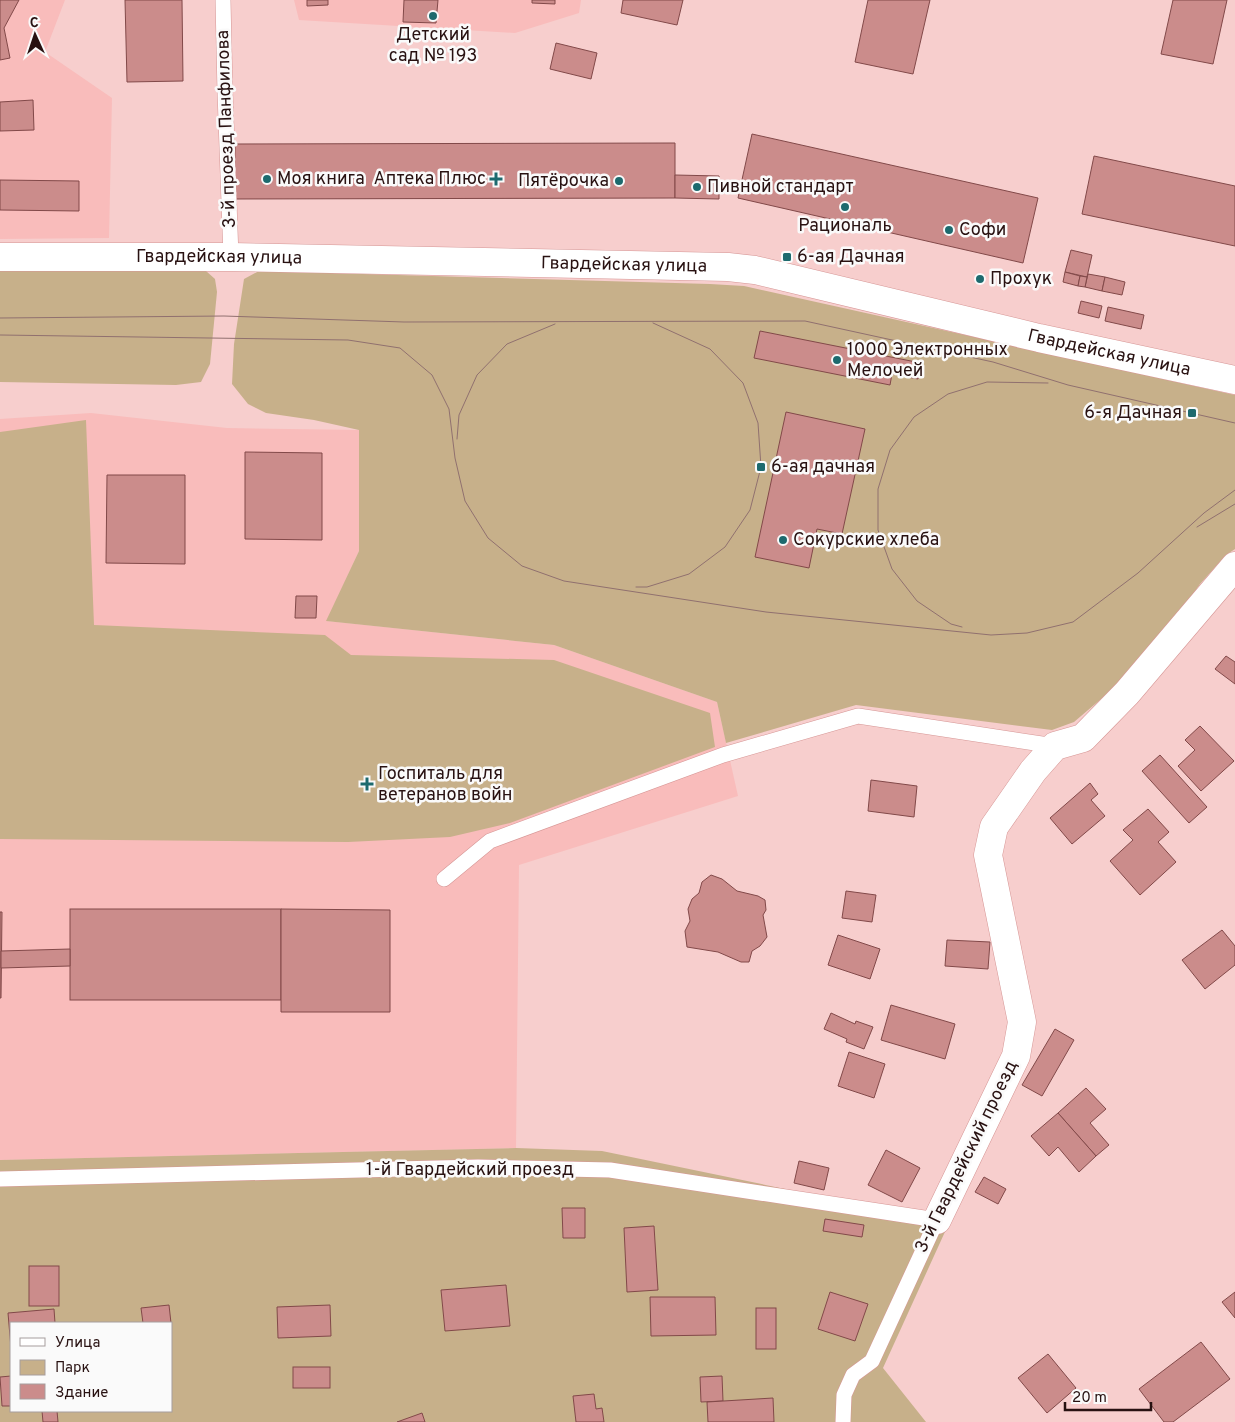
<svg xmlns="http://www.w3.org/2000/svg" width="1235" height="1422" font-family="Overpass,sans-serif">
<rect width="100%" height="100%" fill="#f7cecd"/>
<g fill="#f9bcbb">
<path d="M0 0H65L45 52 112 98 109 238 0 239Z"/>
<path d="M294 0H581L579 13 515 33 299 20Z"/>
<path d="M91 413 227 428 359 430V551L327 621 554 645 717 702 738 796 519 865 516 1148 0 1160V419Z"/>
</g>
<g fill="#c7b08a" fill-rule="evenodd">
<path d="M0 271H206L215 279 217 292 210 364 201 382 176 385 0 382Z"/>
<path d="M259 271 710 284 744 286 1235 395V549L1226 555 1200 584 1148 659 1074 722 1052 730 856 705 726 743 717 702 554 645 326 621 359 551V430L314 420 266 413 248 404 232 384 234 344 244 279Z"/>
<path d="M86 420 94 625 325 635 351 655 554 660 710 713 715 747 510 823 450 837 348 842 0 839V432Z"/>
<path d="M516 1148 602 1151 949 1223 883 1368 926 1422H0V1160ZM11 1323H171V1411H11Z"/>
</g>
<g fill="#cb8c8b" stroke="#824949">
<path d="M0 0H19L4 28 10 58 0 60Z"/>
<path d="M125 0H182L183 81 127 82Z"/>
<path d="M307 0H328V5L307 6Z"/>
<path d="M404 0H438L436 23 403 22Z"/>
<path d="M532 0H555V4L532 3Z"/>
<path d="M623 0H683L677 25 621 13Z"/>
<path d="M868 0H930L913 74 855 62Z"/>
<path d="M1173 0H1227L1213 64 1161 54Z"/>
<path d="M556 43 597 53 591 79 550 69Z"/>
<path d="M33 100 34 130 0 131V102Z"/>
<path d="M752 134 1038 198 1023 263 738 198Z"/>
<path d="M675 143V198L235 199V144Z"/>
<path d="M1094 156 1235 186V246L1082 214Z"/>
<path d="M675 175 719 176V199L675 198Z"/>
<path d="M0 180 79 181V211L0 210Z"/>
<path d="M1071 250 1092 255 1087 277 1065 272Z"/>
<path d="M1065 272 1080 276 1078 286 1063 282Z"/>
<path d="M1088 274 1105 277 1102 291 1085 287Z"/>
<path d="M1080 276 1087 277 1085 287 1078 286Z"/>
<path d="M1105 277 1125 282 1122 295 1102 291Z"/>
<path d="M1081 301 1102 306 1099 318 1078 313Z"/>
<path d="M1108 307 1144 315 1141 329 1105 321Z"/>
<path d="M760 331 921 363 918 379 892 374 890 385 754 358Z"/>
<path d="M786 412 865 429 842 534 817 529 809 568 755 557Z"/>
<path d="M245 452 322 453V540L245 539Z"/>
<path d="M107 475H185V564L106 563Z"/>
<path d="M296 596H317L316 618H295Z"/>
<path d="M1226 656 1235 662V684L1215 669Z"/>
<path d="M1200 726 1234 761 1201 791 1178 766 1195 750 1185 740Z"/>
<path d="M1160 755 1207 807 1189 823 1142 771Z"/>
<path d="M871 780 917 786 914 817 868 811Z"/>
<path d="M1090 783 1098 794 1091 800 1105 816 1072 844 1050 818Z"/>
<path d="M1148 809 1169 832 1158 842 1176 862 1140 895 1110 861 1133 840 1123 830Z"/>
<path d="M711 875 722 879 737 891 758 896 765 900 766 910 763 915 767 937 760 946 752 951 749 962H741L718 952 687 947 685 931 690 921 688 909 692 899 699 893 702 882Z"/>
<path d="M846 891 876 895 872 922 842 918Z"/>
<rect x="70" y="909" width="211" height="91"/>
<path d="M281 909 390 910V1012H281Z"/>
<path d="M0 912H2L1 998H0Z"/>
<path d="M1222 930 1235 946V965L1205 989 1182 960Z"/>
<path d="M838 935 880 949 870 979 828 965Z"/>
<path d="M947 940 990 942 988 969 945 966Z"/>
<path d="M70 949V966L1 968V951Z"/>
<path d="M891 1005 955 1024 945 1059 881 1040Z"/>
<path d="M831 1013 855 1024 856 1021 873 1027 864 1049 846 1042 847 1039 824 1029Z"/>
<path d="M1055 1029 1074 1040 1042 1096 1022 1085Z"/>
<path d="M849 1052 885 1064 874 1098 838 1086Z"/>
<path d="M1086 1088 1106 1109 1090 1123 1109 1145 1096 1156 1058 1113Z"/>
<path d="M1058 1113 1096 1156 1079 1172 1058 1147 1049 1156 1031 1136Z"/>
<path d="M886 1150 920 1168 902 1202 868 1185Z"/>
<path d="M799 1161 829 1168 824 1190 794 1183Z"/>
<path d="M984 1177 1006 1189 998 1204 975 1192Z"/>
<path d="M562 1208H585V1238H563Z"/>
<path d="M825 1219 864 1225 862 1237 823 1231Z"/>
<path d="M654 1226 658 1290 627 1292 624 1228Z"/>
<rect x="29" y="1266" width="30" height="40"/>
<path d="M506 1285 510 1326 445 1331 441 1290Z"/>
<path d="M830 1292 868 1304 855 1341 818 1329Z"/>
<path d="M1235 1292V1318L1222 1302Z"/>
<path d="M650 1297H715L716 1335 651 1336Z"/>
<path d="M169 1305 171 1323H143L141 1308Z"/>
<path d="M330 1305 331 1336 278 1338 277 1307Z"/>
<rect x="756" y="1308" width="20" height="41"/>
<path d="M54 1309 55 1323H11V1348L8 1313Z"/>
<path d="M1201 1342 1230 1379 1173 1422H1164L1139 1389Z"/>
<path d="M1048 1354 1076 1388 1047 1413 1018 1378Z"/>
<rect x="293" y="1367" width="37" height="21"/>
<path d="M11 1376V1406H2L0 1377Z"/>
<path d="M722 1376 723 1401 701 1402 700 1377Z"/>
<path d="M594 1394 596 1409 602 1408 604 1422H576L573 1396Z"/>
<path d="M773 1398 774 1422H708L707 1402Z"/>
<path d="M42 1411H57L58 1422H43Z"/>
<path d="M422 1413 425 1422H397Z"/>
</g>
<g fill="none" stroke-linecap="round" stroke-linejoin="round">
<defs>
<g id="service">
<path d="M223 0 225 92 231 257"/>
<path d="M444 879 490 841 723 755 858 716 1055 746"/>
<path d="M0 1179 478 1167 610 1170 937 1220 872 1361 853 1375 844 1395 843 1422"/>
</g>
<path id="minor" d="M937 1220 1016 1056 1022 1022 988 855 994 827 1033 771 1055 746 1083 738 1127 693 1235 566"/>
<g id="tertiary">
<path id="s1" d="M0 257H231L728 267 755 270 1039 338 1235 380"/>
</g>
</defs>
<use href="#service" stroke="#d69695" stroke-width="16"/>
<use href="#minor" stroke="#d69695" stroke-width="29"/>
<use href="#tertiary" stroke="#d69695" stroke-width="29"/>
<use href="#service" stroke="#fff" stroke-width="15"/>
<use href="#minor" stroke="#fff" stroke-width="28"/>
<use href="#tertiary" stroke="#fff" stroke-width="28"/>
<g stroke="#90706f" stroke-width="1">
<path d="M0 318 224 316 404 322 805 321 993 362 1068 385 1235 423"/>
<path d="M0 335 348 340 400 348 432 375 449 409 455 458 465 501 488 538 522 566 564 581 766 612 991 635 1027 633 1073 622 1138 573 1204 513 1235 490"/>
<path d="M457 439 459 415 477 375 507 344 555 324"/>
<path d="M1197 527 1235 504"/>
<path d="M636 587H647L689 574 725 547 750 510 761 467 758 423 743 383 710 349 653 323"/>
<path d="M962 627 951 624 917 601 892 569 878 530V489L890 450 914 417 948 394 987 382 1048 383"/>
</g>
</g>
<g fill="#1d6a6e" stroke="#fafafa" stroke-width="2">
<circle cx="433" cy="16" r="5"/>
<circle cx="267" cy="179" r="5"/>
<path d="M493.5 171.5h5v5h5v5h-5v5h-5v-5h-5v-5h5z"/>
<circle cx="619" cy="181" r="5"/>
<circle cx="697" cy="187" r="5"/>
<circle cx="845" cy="207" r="5"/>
<circle cx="949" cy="230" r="5"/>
<rect x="782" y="252" width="10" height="10" rx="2.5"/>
<circle cx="980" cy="279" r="5"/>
<circle cx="837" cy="360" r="5"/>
<rect x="1187" y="408" width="10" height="10" rx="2.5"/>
<rect x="756" y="462" width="10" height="10" rx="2.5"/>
<circle cx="783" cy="540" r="5"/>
<path d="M364.5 776.5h5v5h5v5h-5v5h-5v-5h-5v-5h5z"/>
</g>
<g text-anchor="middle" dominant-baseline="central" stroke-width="5" stroke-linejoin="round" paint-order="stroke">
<g font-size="18" fill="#281111" stroke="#fafafa" text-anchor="start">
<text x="433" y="35" text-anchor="middle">Детский<tspan x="433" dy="21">сад № 193</tspan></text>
<text x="277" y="179">Моя книга</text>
<text x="486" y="179" text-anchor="end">Аптека Плюс</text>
<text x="609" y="181" text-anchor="end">Пятёрочка</text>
<text x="707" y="187">Пивной стандарт</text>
<text x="845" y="226" text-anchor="middle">Рациональ</text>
<text x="959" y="230">Софи</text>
<text x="797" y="257">6-ая Дачная</text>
<text x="990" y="279">Прохук</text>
<text x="847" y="350">1000 Электронных<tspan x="847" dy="21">Мелочей</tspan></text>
<text x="1182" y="413" text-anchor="end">6-я Дачная</text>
<text x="771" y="467">6-ая дачная</text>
<text x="793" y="540">Сокурские хлеба</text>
<text x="378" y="774">Госпиталь для<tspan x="378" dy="21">ветеранов войн</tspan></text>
</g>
<g font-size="18" fill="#281111" stroke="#fafafa">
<text transform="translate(227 129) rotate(-92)">3-й проезд Панфилова</text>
<text stroke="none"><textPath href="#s1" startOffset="219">Гвардейская улица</textPath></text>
<text stroke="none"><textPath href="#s1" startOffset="624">Гвардейская улица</textPath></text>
<text stroke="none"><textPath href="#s1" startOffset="1119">Гвардейская улица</textPath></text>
<text transform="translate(967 1157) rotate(-64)">3-й Гвардейский проезд</text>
<text x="470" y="1170">1-й Гвардейский проезд</text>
</g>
</g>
<rect x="10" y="1322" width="162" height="90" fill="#fafafa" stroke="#a69d9d"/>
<rect x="20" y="1338" width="25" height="8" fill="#ffffff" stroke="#a69d9d"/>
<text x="55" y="1347" font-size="15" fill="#281111">Улица</text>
<rect x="20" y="1360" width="25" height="15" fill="#c7b08a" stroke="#a69d9d"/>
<text x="55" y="1372" font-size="15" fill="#281111">Парк</text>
<rect x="20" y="1384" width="25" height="15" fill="#cb8c8b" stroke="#a69d9d"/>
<text x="55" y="1397" font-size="15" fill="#281111">Здание</text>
<g transform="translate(35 35) rotate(357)" stroke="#fafafa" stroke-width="4" paint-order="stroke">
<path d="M0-4L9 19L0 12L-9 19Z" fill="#281111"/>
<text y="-8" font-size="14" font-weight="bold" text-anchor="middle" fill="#281111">С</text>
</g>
<path d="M1065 1402v8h86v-8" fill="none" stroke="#281111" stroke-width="2.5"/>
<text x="1072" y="1402" font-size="15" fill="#281111" stroke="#fafafa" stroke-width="4" paint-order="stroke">20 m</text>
</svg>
